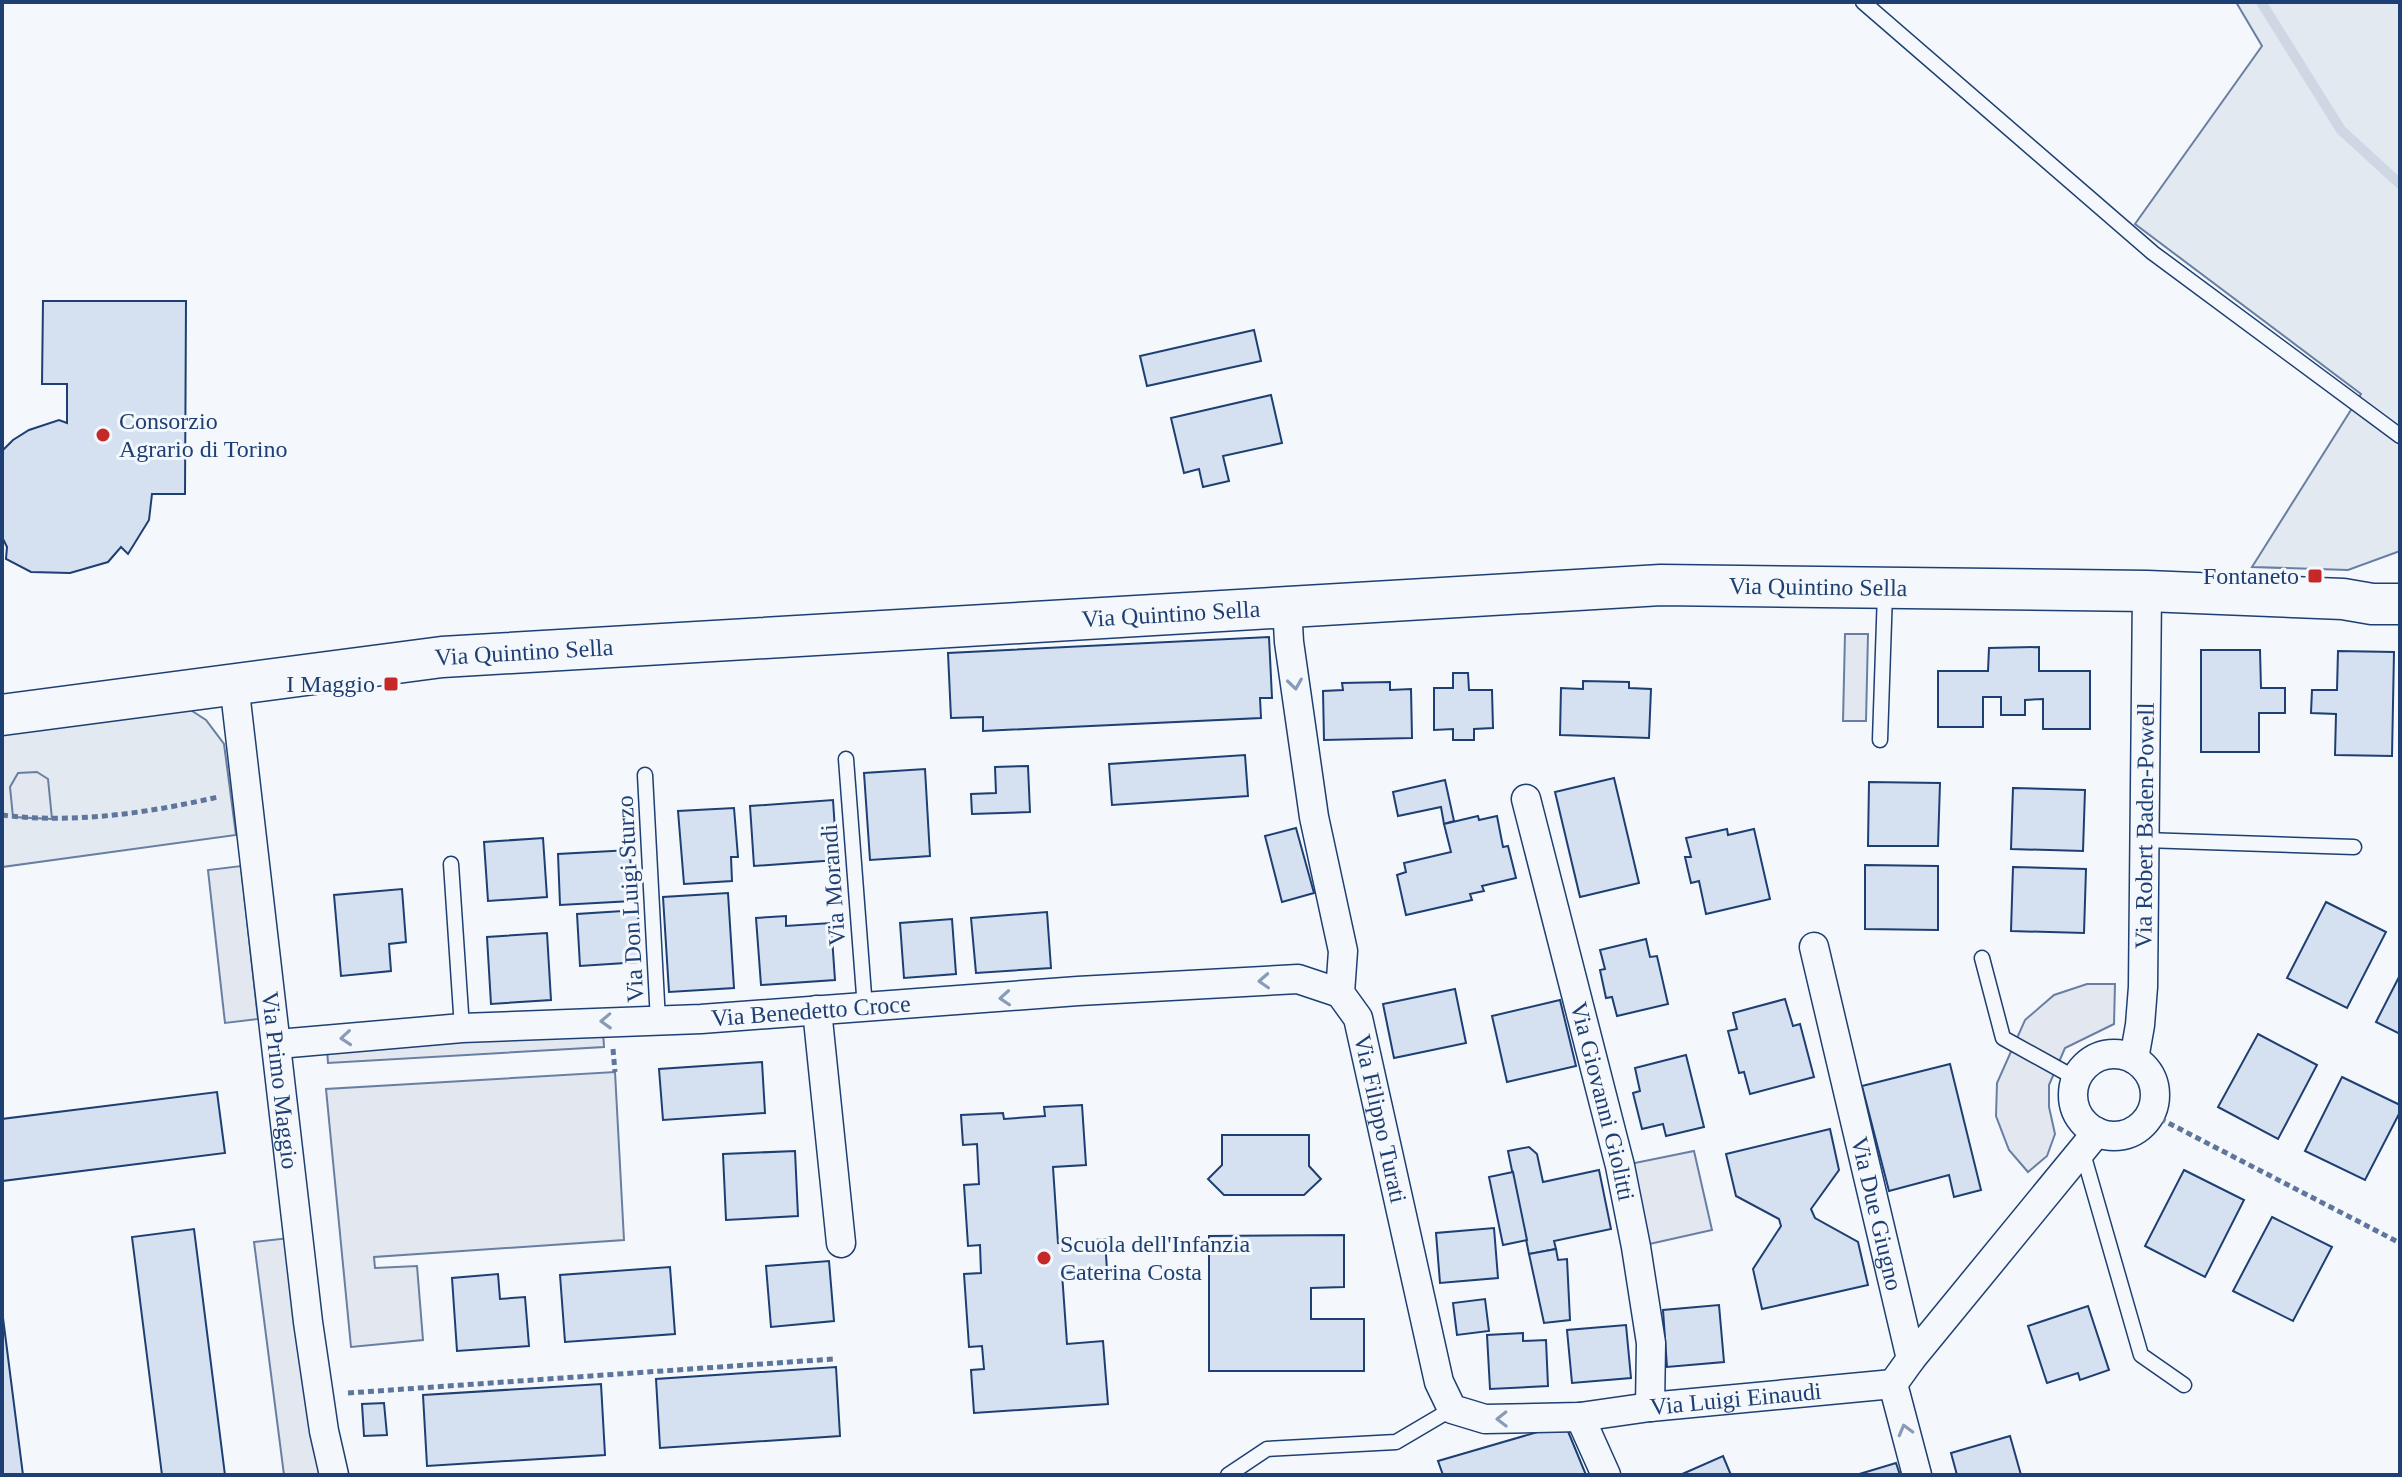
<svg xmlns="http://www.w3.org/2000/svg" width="2402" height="1477" font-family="'Times New Roman',serif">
<rect width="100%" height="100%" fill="#f4f7fb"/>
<g fill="#e3e9f0" stroke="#687fa3" stroke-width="2">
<path d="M2236 2H2400V551L2348 570 2252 567 2361 394 2135 224 2262 46Z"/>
<path d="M189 709 206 720 224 744 236 835 2 867V730Z"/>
</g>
<g fill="#e3e8f0" stroke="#687fa3" stroke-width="2">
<path d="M1845 634H1868L1866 721H1843Z"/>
<path d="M37 772 48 779 52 819 13 817 10 787 18 773Z"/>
<path d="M241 866 258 1019 225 1023 208 870Z"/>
<path d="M2087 984H2115L2114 1024 2065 1048 2049 1085V1107L2055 1134 2047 1156 2028 1172 2009 1150 1996 1116 1997 1083 2025 1020 2054 995Z"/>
<path d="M603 1031 604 1047 328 1063 327 1048Z"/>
<path d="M615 1072 624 1240 374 1257 375 1268 417 1266 423 1340 351 1347 326 1089Z"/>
<path d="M1694 1151 1712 1230 1636 1247 1620 1166Z"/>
<path d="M298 1237 334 1475H284L254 1242Z"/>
</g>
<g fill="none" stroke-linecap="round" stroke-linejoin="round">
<path stroke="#cfd7e4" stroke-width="10" d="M2261 2 2341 130 2400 184"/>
</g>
<g fill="#d5e0f0" stroke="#1d3f73" stroke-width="2">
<path d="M43 301H186L185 494H152L149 520 128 554 121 547 108 562 70 573 31 572 6 559 7 547 2 537V451L13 440 29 430 59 420 67 423V384H42Z"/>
<path d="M1254 330 1261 361 1147 386 1140 356Z"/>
<path d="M1271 395 1282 443 1223 456 1229 481 1203 487 1199 469 1184 473 1171 418Z"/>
<path d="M1269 637 1272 698H1260L1261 718 983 731V717L951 718 948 653Z"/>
<path d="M2039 647V671H2090V729H2043V699L2025 700V715H2001V697H1983V727H1938V671H1988L1989 648Z"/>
<path d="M2201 650H2260L2261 688H2285V713H2259V752H2201Z"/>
<path d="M2338 651 2394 652 2392 756 2335 755 2336 714 2311 713 2312 690H2337Z"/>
<path d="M1453 673H1468L1469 690H1492L1493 728 1474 729V740H1453V729L1434 730V688H1453Z"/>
<path d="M1583 681 1629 682V688L1651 689 1649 738 1560 735 1561 688 1583 689Z"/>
<path d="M1390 682V690L1411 689 1412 738 1324 740 1323 691 1343 690 1342 683Z"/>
<path d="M1245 755 1248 796 1112 805 1109 764Z"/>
<path d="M1028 766 1030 812 972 814 971 794 996 793 995 767Z"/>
<path d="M925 769 930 856 870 860 864 773Z"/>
<path d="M1614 778 1639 883 1580 897 1555 792Z"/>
<path d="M1445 780 1454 821 1444 824 1441 807 1398 816 1393 792Z"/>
<path d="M1869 782 1940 783 1938 846H1868Z"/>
<path d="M2013 788 2085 790 2083 851 2011 849Z"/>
<path d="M833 800 837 860 754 866 750 806Z"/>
<path d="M734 808 738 857H731L732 881 684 884 678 811Z"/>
<path d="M1478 816 1479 820 1497 816 1503 847 1508 846 1516 878 1482 886 1484 891 1470 894 1472 900 1406 915 1397 875 1406 872 1404 863 1451 852 1444 824Z"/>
<path d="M1296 828 1314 893 1282 902 1265 836Z"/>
<path d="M1727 829 1728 835 1754 829 1770 899 1706 914 1699 881 1691 883 1685 857H1691L1686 838Z"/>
<path d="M543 838 547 897 488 901 484 842Z"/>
<path d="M630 850 632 901 560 905 558 854Z"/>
<path d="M1865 865 1938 866V930L1865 929Z"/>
<path d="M2013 867 2086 869 2084 933 2011 931Z"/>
<path d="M402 889 406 942 389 944 391 971 341 976 334 895Z"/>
<path d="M728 893 734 988 669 992 663 897Z"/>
<path d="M2326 902 2386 932 2347 1008 2287 978Z"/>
<path d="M638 910 640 962 580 966 577 914Z"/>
<path d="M1047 912 1051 968 976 973 971 918Z"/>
<path d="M786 916V926L831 923 835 980 761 985 756 918Z"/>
<path d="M952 919 956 974 904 978 900 923Z"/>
<path d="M547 933 551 1000 491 1004 487 937Z"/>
<path d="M1646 939 1650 957 1657 956 1668 1004 1617 1016 1612 997 1606 998 1600 970 1605 969 1600 950Z"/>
<path d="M2400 975V1034L2376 1022Z"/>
<path d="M1455 989 1466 1043 1394 1058 1383 1004Z"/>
<path d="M1785 999 1793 1026 1800 1024 1814 1077 1750 1094 1744 1072 1739 1073 1728 1031 1737 1029 1733 1013Z"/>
<path d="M1560 1000 1576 1066 1507 1082 1492 1016Z"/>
<path d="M2258 1034 2317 1065 2278 1139 2218 1107Z"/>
<path d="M1686 1055 1704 1127 1666 1136 1663 1124 1642 1129 1633 1093 1640 1091 1635 1068Z"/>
<path d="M762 1062 765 1113 663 1120 659 1069Z"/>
<path d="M1950 1064 1981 1190 1954 1197 1949 1175 1889 1191 1862 1086Z"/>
<path d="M2342 1077 2400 1105V1112L2365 1180 2305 1151Z"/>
<path d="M217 1092 225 1153 2 1181V1119Z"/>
<path d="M1082 1105 1086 1165 1053 1167 1058 1243 1105 1239 1107 1270 1062 1273 1067 1344 1103 1341 1108 1404 974 1413 971 1370 984 1369 982 1346 969 1347 964 1274 981 1273 980 1245 968 1246 964 1185 979 1184 977 1144 963 1145 961 1115 1003 1113 1004 1119 1045 1116 1044 1107Z"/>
<path d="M1830 1129 1839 1170 1811 1209 1815 1218 1858 1242 1868 1285 1762 1309 1753 1269 1781 1226 1779 1219 1736 1196 1726 1154Z"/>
<path d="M1222 1135H1309V1166L1321 1179 1304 1195H1224L1208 1179 1222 1165Z"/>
<path d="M1529 1147 1537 1154 1543 1182 1599 1170 1611 1229 1554 1241 1556 1249 1529 1254 1508 1151Z"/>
<path d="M795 1151 798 1216 726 1220 723 1154Z"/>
<path d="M2184 1170 2244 1200 2205 1277 2145 1246Z"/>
<path d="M1513 1172 1527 1240 1503 1245 1489 1177Z"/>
<path d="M2272 1217 2332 1247 2293 1321 2233 1291Z"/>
<path d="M1494 1228 1498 1278 1440 1283 1436 1233Z"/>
<path d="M194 1229 225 1475H162L132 1237Z"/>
<path d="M1344 1235V1287L1311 1288V1319H1364V1371H1209V1236Z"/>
<path d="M1556 1249 1558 1260 1567 1259 1570 1320 1544 1323 1529 1254Z"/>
<path d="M829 1261 834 1321 771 1327 766 1266Z"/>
<path d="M670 1267 675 1334 565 1342 560 1275Z"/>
<path d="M498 1274 500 1299 525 1297 529 1346 457 1351 452 1278Z"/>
<path d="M1485 1299 1489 1331 1457 1335 1453 1303Z"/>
<path d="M1719 1305 1724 1362 1667 1367 1663 1310Z"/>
<path d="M2088 1306 2109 1370 2080 1380 2078 1373 2047 1383 2028 1326Z"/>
<path d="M2 1310 23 1475H2Z"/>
<path d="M1626 1325 1631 1378 1572 1383 1567 1330Z"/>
<path d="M1523 1333V1341L1546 1340 1548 1386 1490 1389 1487 1335Z"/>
<path d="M836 1367 840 1436 660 1448 656 1379Z"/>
<path d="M601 1384 605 1455 427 1466 423 1395Z"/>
<path d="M384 1403 387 1435 364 1436 362 1404Z"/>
<path d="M1565 1424 1586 1475H1443L1438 1461Z"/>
<path d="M2010 1436 2021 1475H1957L1951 1453Z"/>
<path d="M1723 1456 1731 1475H1680Z"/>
<path d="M1896 1463 1900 1475H1856Z"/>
</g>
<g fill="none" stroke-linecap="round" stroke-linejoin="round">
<defs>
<g id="lane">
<path d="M1863 2 2153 253 2400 436"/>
<path d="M1880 740 1885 592"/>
<path d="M846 759 865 1008"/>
<path d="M645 775 658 1021"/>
<path d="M2144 840 2354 847"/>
<path d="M451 864 462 1028"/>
<path d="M1982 958 2003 1038 2077 1079"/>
<path d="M2082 1150 2141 1355 2184 1385"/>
<path d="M1228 1475 1267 1449 1396 1442 1452 1409"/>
</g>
<g id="street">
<path id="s1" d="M1287 606 1289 642 1314 817 1343 951 1340 993 1358 1018 1439 1382 1452 1409 1485 1419 1580 1417 1650 1407 1893 1384"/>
<path id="s2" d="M234 683 308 1322 324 1431 334 1475"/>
<path id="s3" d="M1526 799 1620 1166 1636 1247 1651 1343 1650 1407"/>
<path id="s4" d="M1814 947 1911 1359 1893 1384"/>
<path d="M817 1010 841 1243"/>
<path id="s5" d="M278 1044 462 1028 701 1019 1078 991 1298 979 1340 993"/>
<circle cx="2114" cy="1095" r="41"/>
<path id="s6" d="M2134 1059 2140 1025 2143 987 2147 591"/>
<path d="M1911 1359 2097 1132"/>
<path d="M1893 1384 1917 1475"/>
<path d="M1580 1417 1606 1475"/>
</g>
<g id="secondary">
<path id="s7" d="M2 715 442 657 1661 585 2147 591 2343 599 2372 604H2400"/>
</g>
</defs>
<use href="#lane" stroke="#1d3f73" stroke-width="17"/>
<use href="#street" stroke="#1d3f73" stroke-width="31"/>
<use href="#secondary" stroke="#1d3f73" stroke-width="43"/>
<g stroke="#5e769c" stroke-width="5" stroke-dasharray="6 4" stroke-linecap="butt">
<path d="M2 815C73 824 148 813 218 797"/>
<path d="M613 1049 615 1072"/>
<path d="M2151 1114 2400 1243"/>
<path d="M348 1393 833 1359"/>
</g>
<use href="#lane" stroke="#f4f7fb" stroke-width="14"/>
<use href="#street" stroke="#f4f7fb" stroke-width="28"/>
<use href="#secondary" stroke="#f4f7fb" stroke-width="40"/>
</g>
<defs><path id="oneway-chevron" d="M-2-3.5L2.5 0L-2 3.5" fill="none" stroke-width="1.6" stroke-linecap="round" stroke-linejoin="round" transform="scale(2)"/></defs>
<g stroke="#889bb7">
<use href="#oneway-chevron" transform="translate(1295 684) rotate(82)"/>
<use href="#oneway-chevron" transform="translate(1264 981) rotate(177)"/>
<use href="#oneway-chevron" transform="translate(1005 998) rotate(176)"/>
<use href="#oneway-chevron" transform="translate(606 1021) rotate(178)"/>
<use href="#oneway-chevron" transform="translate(346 1038) rotate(175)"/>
<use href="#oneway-chevron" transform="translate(1502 1419) rotate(179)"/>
<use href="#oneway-chevron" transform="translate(1905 1430) rotate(-105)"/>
</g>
<g fill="#c62828" stroke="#f4f7fb" stroke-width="3">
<circle cx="103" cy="435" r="8"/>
<rect x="2307" y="568" width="16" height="16" rx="4"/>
<rect x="383" y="676" width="16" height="16" rx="4"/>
<circle cx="1044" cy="1258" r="8"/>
</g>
<g text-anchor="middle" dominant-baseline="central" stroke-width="6" stroke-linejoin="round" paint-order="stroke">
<g font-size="24" fill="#1d3f73" stroke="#f4f7fb" text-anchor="start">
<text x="119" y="421">Consorzio<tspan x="119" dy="28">Agrario di Torino</tspan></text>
<text x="2299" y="576" text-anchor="end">Fontaneto</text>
<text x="375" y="684" text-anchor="end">I Maggio</text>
<text x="1060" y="1244">Scuola dell'Infanzia<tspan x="1060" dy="28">Caterina Costa</tspan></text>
</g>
<g font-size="24" fill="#1d3f73" stroke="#f4f7fb">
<text stroke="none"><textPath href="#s7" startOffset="1822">Via Quintino Sella</textPath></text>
<text stroke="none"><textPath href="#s7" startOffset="1174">Via Quintino Sella</textPath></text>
<text stroke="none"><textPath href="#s7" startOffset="526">Via Quintino Sella</textPath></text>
<text stroke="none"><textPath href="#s6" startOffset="234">Via Robert Baden-Powell</textPath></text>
<text transform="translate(833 885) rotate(-94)">Via Morandi</text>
<text transform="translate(630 899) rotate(-93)">Via Don Luigi Sturzo</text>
<text stroke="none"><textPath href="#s5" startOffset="534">Via Benedetto Croce</textPath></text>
<text stroke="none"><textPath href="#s2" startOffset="400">Via Primo Maggio</textPath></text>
<text stroke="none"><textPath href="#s3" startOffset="312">Via Giovanni Giolitti</textPath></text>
<text stroke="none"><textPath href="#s1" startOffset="526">Via Filippo Turati</textPath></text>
<text stroke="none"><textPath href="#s4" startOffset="274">Via Due Giugno</textPath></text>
<text stroke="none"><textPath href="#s1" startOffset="1112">Via Luigi Einaudi</textPath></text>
</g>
</g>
<rect width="2402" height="1477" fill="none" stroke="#1d3f73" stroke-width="8"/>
</svg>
